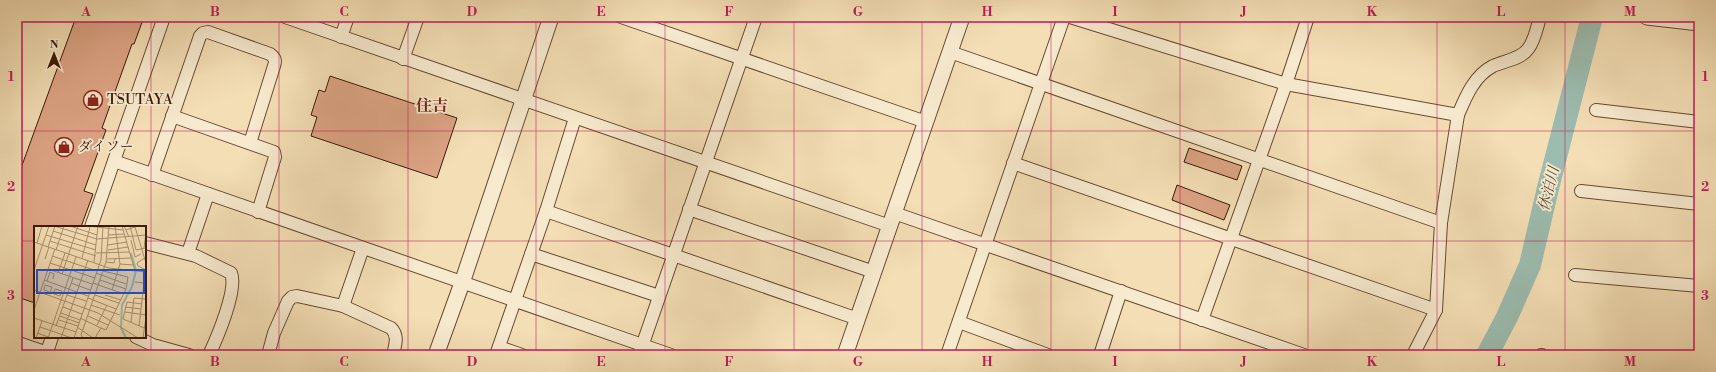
<svg xmlns="http://www.w3.org/2000/svg" width="1716" height="372" font-family="'Libre Bodoni','Noto Serif JP',serif">
<rect width="100%" height="100%" fill="#f4deb5"/>
<filter id="stains"><feTurbulence type="fractalNoise" baseFrequency=".005" numOctaves="4"/><feColorMatrix values="0 0 0 0 .2 0 0 0 0 .09 0 0 0 0 .02 0 0 0 .5 -.17"/></filter>
<radialGradient id="worn" r=".72"><stop offset=".6" stop-color="#630" stop-opacity="0"/><stop offset="1" stop-color="#630" stop-opacity=".3"/></radialGradient>
<g fill="none" stroke-linecap="round" stroke-linejoin="round">
<path stroke="#9cbcaf" stroke-width="22" d="M1487 355 1507 317 1530 265 1548 188 1592 17"/>
</g>
<g fill="#dda485" stroke="#3a1907">
<path d="M76 17H144L134 44H132L102 128 106 130 84 191 93 194 81 227H35V303L17 297V179Z"/>
<path d="M330 76 457 118 437 178 311 136 317 117 311 115 319 90 325 92Z"/>
<path d="M1189 148 1242 166 1237 180 1184 162Z"/>
<path d="M1177 185 1230 205 1224 220 1172 200Z"/>
</g>
<g fill="none" stroke-linecap="round" stroke-linejoin="round">
<defs>
<g id="minor">
<path d="M285 17 890 226"/>
<path d="M621 17 926 122"/>
<path d="M1070 17 1286 84 1458 115 1441 223 1436 310 1413 355"/>
<path d="M341 37 348 17"/>
<path d="M950 52 1441 223"/>
<path d="M403 59 418 17"/>
<path d="M1596 110 1699 122"/>
<path d="M1458 115C1466 96 1474 76 1493 66 1504 61 1521 59 1528 49 1535 40 1537 27 1540 17"/>
<path d="M172 116 274 152 275 157 258 212"/>
<path d="M114 161 671 355"/>
<path d="M1013 163 1436 310"/>
<path d="M152 175 200 36 203 33 208 32 270 54C275 58 276 60 274 66L250 143"/>
<path d="M1581 191 1699 204"/>
<path d="M689 209 874 272"/>
<path d="M546 211 858 319"/>
<path d="M894 213 1304 355"/>
<path d="M91 227 164 17"/>
<path d="M145 243 196 256 231 273C238 289 217 338 209 355"/>
<path d="M188 253 208 194"/>
<path d="M531 254 659 296"/>
<path d="M1575 275 1699 286"/>
<path d="M343 306 363 248"/>
<path d="M1202 320 1286 84 1308 17"/>
<path d="M959 322 1048 355"/>
<path d="M136 337 153 345 189 355"/>
<path d="M499 347 522 355"/>
<path d="M46 355 52 337"/>
<path d="M268 355 274 333 288 301 292 297 297 296 343 306 391 328C399 336 395 345 393 355"/>
<path d="M496 355 546 211 575 118"/>
<path d="M639 355 756 17"/>
<path d="M947 355 1064 17"/>
<path d="M1100 355 1121 291"/>
<path d="M1541 355H1542"/>
</g>
<g id="tertiary">
<path d="M1647 17 1699 23"/>
<path d="M17 344 49 355"/>
<path d="M436 355 462 283 551 17"/>
<path d="M845 355 962 17"/>
</g>
</defs>
<use href="#minor" stroke="#684a32" stroke-width="14"/>
<use href="#tertiary" stroke="#684a32" stroke-width="17"/>
<use href="#minor" stroke="#f8eacf" stroke-width="12"/>
<use href="#tertiary" stroke="#f8eacf" stroke-width="15"/>
</g>
<path fill="none" stroke="#c2185b" stroke-width="1" stroke-opacity="0.55" d="M151 17V355M279 17V355M408 17V355M536 17V355M665 17V355M794 17V355M922 17V355M1051 17V355M1180 17V355M1308 17V355M1437 17V355M1565 17V355M17 131H1699M17 241H35M145 241H1699"/>
<defs>
<symbol id="shop-ring" viewBox="-11 -11 22 22"><circle r="9.5" fill="#f8eacf" stroke="#8f2418" stroke-width="1.5"/><path d="M-5-2.5h2.3a2.7 3.5 0 0 1 5.4 0H5L5.5 6h-11ZM-1.5-2.5h3a1.5 2.3 0 0 0-3 0Z" fill="#8f2418"/></symbol>
</defs>
<g fill-rule="evenodd">
<use href="#shop-ring" x="82" y="89" width="22" height="22"/>
<use href="#shop-ring" x="53" y="136" width="22" height="22"/>
</g>
<g text-anchor="middle" dominant-baseline="central" stroke-width="3.5" stroke-linejoin="round" paint-order="stroke">
<g font-size="14" fill="#3a1907" stroke="#f8eacf" text-anchor="start">
<text x="107" y="100">TSUTAYA</text>
<text x="78" y="147">ダイソー</text>
</g>
<g font-size="15" font-style="italic" fill="#574a39" stroke="#f8eacf">
<text transform="translate(1549 189) rotate(-76)">休泊川</text>
</g>
<g font-size="16" font-weight="bold" fill="#7a1f14" stroke="#f8eacf">
<text x="432" y="106">住吉</text>
</g>
</g>
<g transform="translate(34 226)">
<rect width="112" height="112" fill="#f4deb5"/>
<path fill="none" stroke="#9cbcaf" stroke-width="2" d="M92 112 87 102 88 79 98 61 102 44 97 27"/>
<path fill="none" stroke="#aa8f6f" stroke-width="1" d="M20 0 63 13 112 9M36 0 63 9M54 0 89 4M88 0 101 45M90 0 95 11M96 0 102 24 112 22M92 4 101 1 112 37M19 5 62 19M12 9 62 24M74 9 90 8M97 14 101 31 107 28M16 15 62 30M0 16 75 42 112 46M3 17 8 0M74 19 93 16M14 21 21 0M110 22 112 7M22 24 30 0M74 24 94 21M62 27 95 26M18 30 63 45M112 31 103 37 104 40 112 44M48 32 56 1M11 33 15 21M73 33 97 32M60 36 64 0M72 36 80 37 81 33M16 37 61 52M86 38 100 39M14 43 58 58M0 44 15 0M24 47 31 27M62 47 92 58M28 48 44 0M10 54 54 70M66 54 92 63M13 55 16 46 20 48 19 53M101 56 110 57 105 100M37 57 56 64M59 57 90 68M0 64 64 87 104 112M78 64 86 38 81 0M16 67 18 61 11 59 10 64 23 69 26 70 28 65 21 63 19 68M33 69 52 75M61 69 85 77M71 69 87 74M54 72 82 83M108 78 93 76 89 93 110 102M57 79 86 89M29 81 48 88M91 81 107 83M0 84 21 23M91 86 112 89M27 87 46 94M26 90 45 97M54 90 74 99M0 92 42 106M46 92 67 102 61 112M25 94 44 100M97 96 100 72 112 73M63 99 73 79M22 100 39 52M6 101 38 112M43 101 59 112M67 102 72 104 92 63 94 51 69 45M3 107 17 112M2 112 8 95M14 112 42 31M27 112 54 34M40 112 67 34 69 0M49 112 47 109 72 36 75 0M109 112 112 91"/>
<path fill="#1d4ed8" fill-opacity="0.15" stroke="#1d4ed8" stroke-width="2" d="M3 44H110V67H3Z"/>
<rect width="112" height="112" fill="none" stroke="#3a1907" stroke-width="2"/>
</g>
<rect width="1716" height="372" fill="none" stroke="#f4deb5" stroke-width="44"/>
<g transform="translate(54 54)" stroke="#f8eacf" stroke-width="3" paint-order="stroke">
<path d="M0-3L7 15L0 10L-7 15Z" fill="#3a1907"/>
<text y="-6" font-size="11" font-weight="bold" text-anchor="middle" fill="#3a1907">N</text>
</g>
<rect x="22" y="22" width="1672" height="328" fill="none" stroke="#c2185b" stroke-width="1.5"/>
<g font-size="13" text-anchor="middle" font-weight="bold" fill="#c2185b">
<text x="86" y="16">A</text>
<text x="215" y="16">B</text>
<text x="344" y="16">C</text>
<text x="472" y="16">D</text>
<text x="601" y="16">E</text>
<text x="729" y="16">F</text>
<text x="858" y="16">G</text>
<text x="987" y="16">H</text>
<text x="1115" y="16">I</text>
<text x="1244" y="16">J</text>
<text x="1372" y="16">K</text>
<text x="1501" y="16">L</text>
<text x="1630" y="16">M</text>
<text x="11" y="81">1</text>
<text x="1705" y="81">1</text>
<text x="11" y="191">2</text>
<text x="1705" y="191">2</text>
<text x="11" y="300">3</text>
<text x="1705" y="300">3</text>
<text x="86" y="366">A</text>
<text x="215" y="366">B</text>
<text x="344" y="366">C</text>
<text x="472" y="366">D</text>
<text x="601" y="366">E</text>
<text x="729" y="366">F</text>
<text x="858" y="366">G</text>
<text x="987" y="366">H</text>
<text x="1115" y="366">I</text>
<text x="1244" y="366">J</text>
<text x="1372" y="366">K</text>
<text x="1501" y="366">L</text>
<text x="1630" y="366">M</text>
</g>
<rect width="100%" height="100%" filter="url(#stains)"/>
<rect width="100%" height="100%" fill="url(#worn)"/>
</svg>
